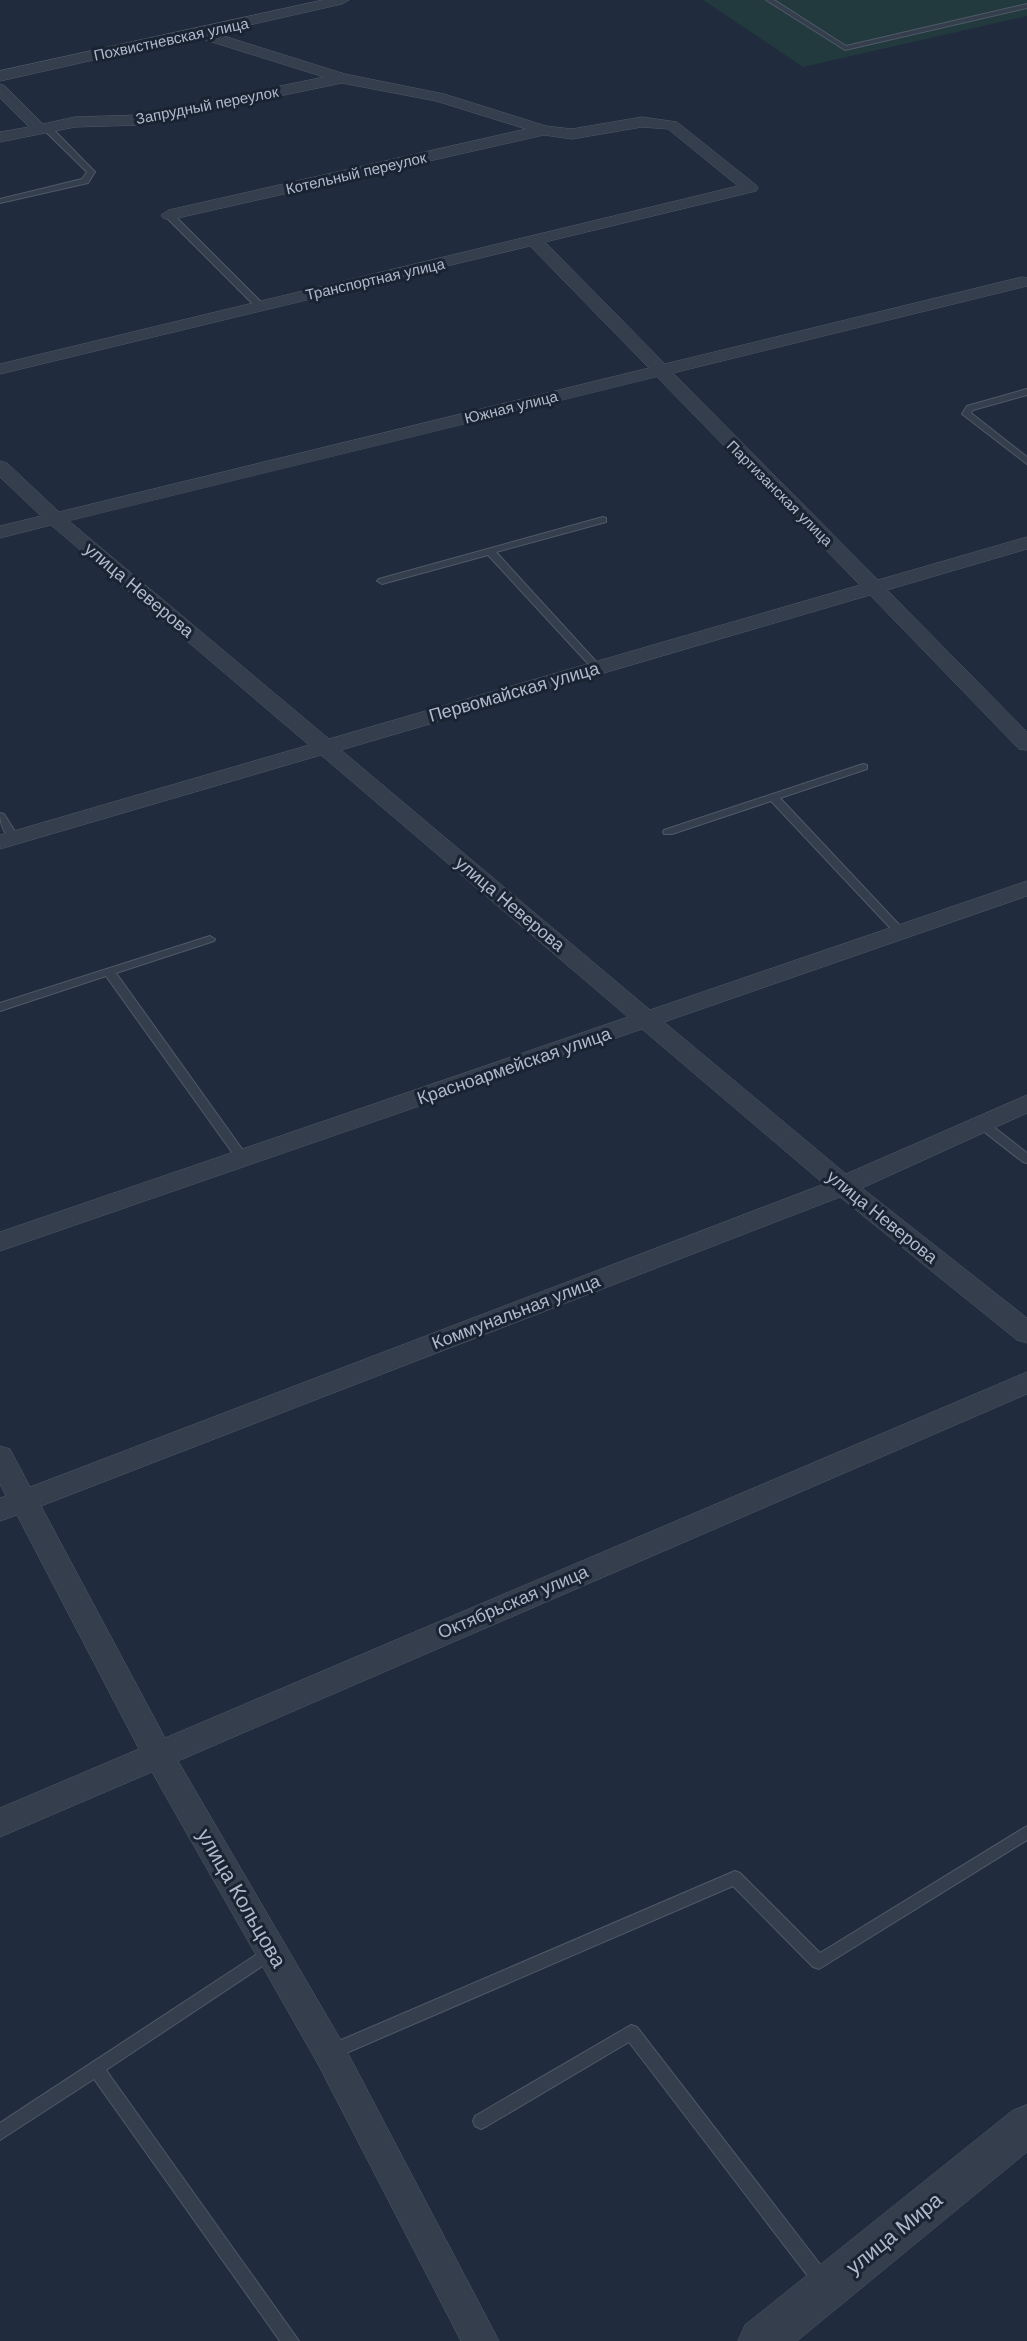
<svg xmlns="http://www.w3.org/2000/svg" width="1027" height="2341" font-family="Arial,sans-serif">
<rect width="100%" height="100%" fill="#202c3d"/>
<path fill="#223a3e" d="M703 0H1027V16L803 67Z"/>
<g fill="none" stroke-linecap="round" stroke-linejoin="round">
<defs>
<g id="service">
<path d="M766 0H774L846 46 1027 4V8L845 50Z"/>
<path d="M43 125H49L95 172 88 183 0 203V199L82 179 87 172 43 129Z"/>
<path d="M166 213H172L263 304V308H257L166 217Z"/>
<path d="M1027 389V395L973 410 971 413 1027 457V464L962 414 967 406Z"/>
<path d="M603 517 606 518V522L496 552 601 667V671H595L488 555 382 584 377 581 379 579Z"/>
<path d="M863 764 867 765V769L780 798 904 930 905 932 904 934H896L771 801 672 834H664L663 832 664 830Z"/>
<path d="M0 813 4 814 19 838 18 840H10C4 831 0 825 0 813Z"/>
<path d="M210 936 215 939 214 941 116 973 247 1156 249 1159 247 1162H239L106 976 0 1011V1003Z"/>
<path d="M982 1120 986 1121 1027 1153V1163L1023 1162 978 1127 976 1124 978 1121Z"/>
<path d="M1027 1826V1840L819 1969 813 1967 733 1886 337 2057 331 2059 325 2057 323 2052 325 2047 735 1871 740 1873 820 1953Z"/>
<path d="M271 1945 276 1947 279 1952 276 1957 106 2070 299 2341H280L94 2079 0 2140V2123Z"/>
<path d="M631 2025 637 2027 829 2276 832 2282 829 2288 823 2290 817 2288 629 2042 487 2126 481 2129 475 2126 473 2121 475 2116Z"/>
</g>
<path id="minor" d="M323 0H349L342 4 214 33 345 74 444 94 546 126 572 129 642 117 677 122 756 185 758 188 756 191 545 242 665 364 1022 277 1027 278V286L673 373 878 580 1027 537V549L887 590 1027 732V750L1019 749 870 595 341 750 650 1010 1027 881V896L664 1022 846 1174 1027 1095V1113L862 1188 1027 1318V1343L1017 1340 840 1197 41 1506 165 1738 1027 1372V1394L178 1761 342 2042 499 2341H461L318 2064 152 1772 0 1837V1808L139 1749 17 1515 0 1521V1498L6 1496 0 1484V1446L10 1449 30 1487 824 1184 642 1029 0 1251V1232L628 1017 321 755 0 849V835L309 745 51 525 0 538V526L41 516 0 477V461L7 463 59 512 649 368 530 246 0 374V364L738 186 668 129 642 127 572 139 544 135 169 220 163 218 161 215 169 210 526 129 436 101 342 83 140 125 75 127 0 142V132L29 127 0 98V84L5 86 43 124 75 117 140 115 324 77 196 37 0 81V71ZM657 377 860 585 329 739 69 521Z"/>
<path id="tertiary" d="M1027 2105V2152L797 2341H738L745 2325 1012 2111Z"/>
</defs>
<use href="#service" stroke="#505968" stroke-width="2"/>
<use href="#minor" stroke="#505968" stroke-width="1"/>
<use href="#tertiary" stroke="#505968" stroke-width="1"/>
<use href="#service" fill="#343e4d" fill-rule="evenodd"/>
<use href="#minor" fill="#343e4d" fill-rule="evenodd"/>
<use href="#tertiary" fill="#343e4d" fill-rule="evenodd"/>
</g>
<g text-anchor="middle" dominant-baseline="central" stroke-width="6" stroke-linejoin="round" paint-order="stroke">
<g font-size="15" fill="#b0b9c9" stroke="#1a2332">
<text transform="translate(171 39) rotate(-12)">Похвистневская улица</text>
<text transform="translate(207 105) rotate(-11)">Запрудный переулок</text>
<text transform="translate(356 173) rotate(-13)">Котельный переулок</text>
<text transform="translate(375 279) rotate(-13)">Транспортная улица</text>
<text transform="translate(511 407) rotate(-14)">Южная улица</text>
<text transform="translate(780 493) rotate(45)">Партизанская улица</text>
</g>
<g font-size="18" fill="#b0b9c9" stroke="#1a2332">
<text transform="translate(139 590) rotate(40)">улица Неверова</text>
<text transform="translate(514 692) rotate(-16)">Первомайская улица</text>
<text transform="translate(510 904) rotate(40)">улица Неверова</text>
<text transform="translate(514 1066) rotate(-19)">Красноармейская улица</text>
<text transform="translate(882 1217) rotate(39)">улица Неверова</text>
<text transform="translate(516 1312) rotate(-21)">Коммунальная улица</text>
<text transform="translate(513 1602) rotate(-23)">Октябрьская улица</text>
</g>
<g font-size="21" fill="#b0b9c9" stroke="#1a2332">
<text transform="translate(242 1898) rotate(60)">улица Кольцова</text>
<text transform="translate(894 2233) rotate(-39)">улица Мира</text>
</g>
</g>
</svg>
